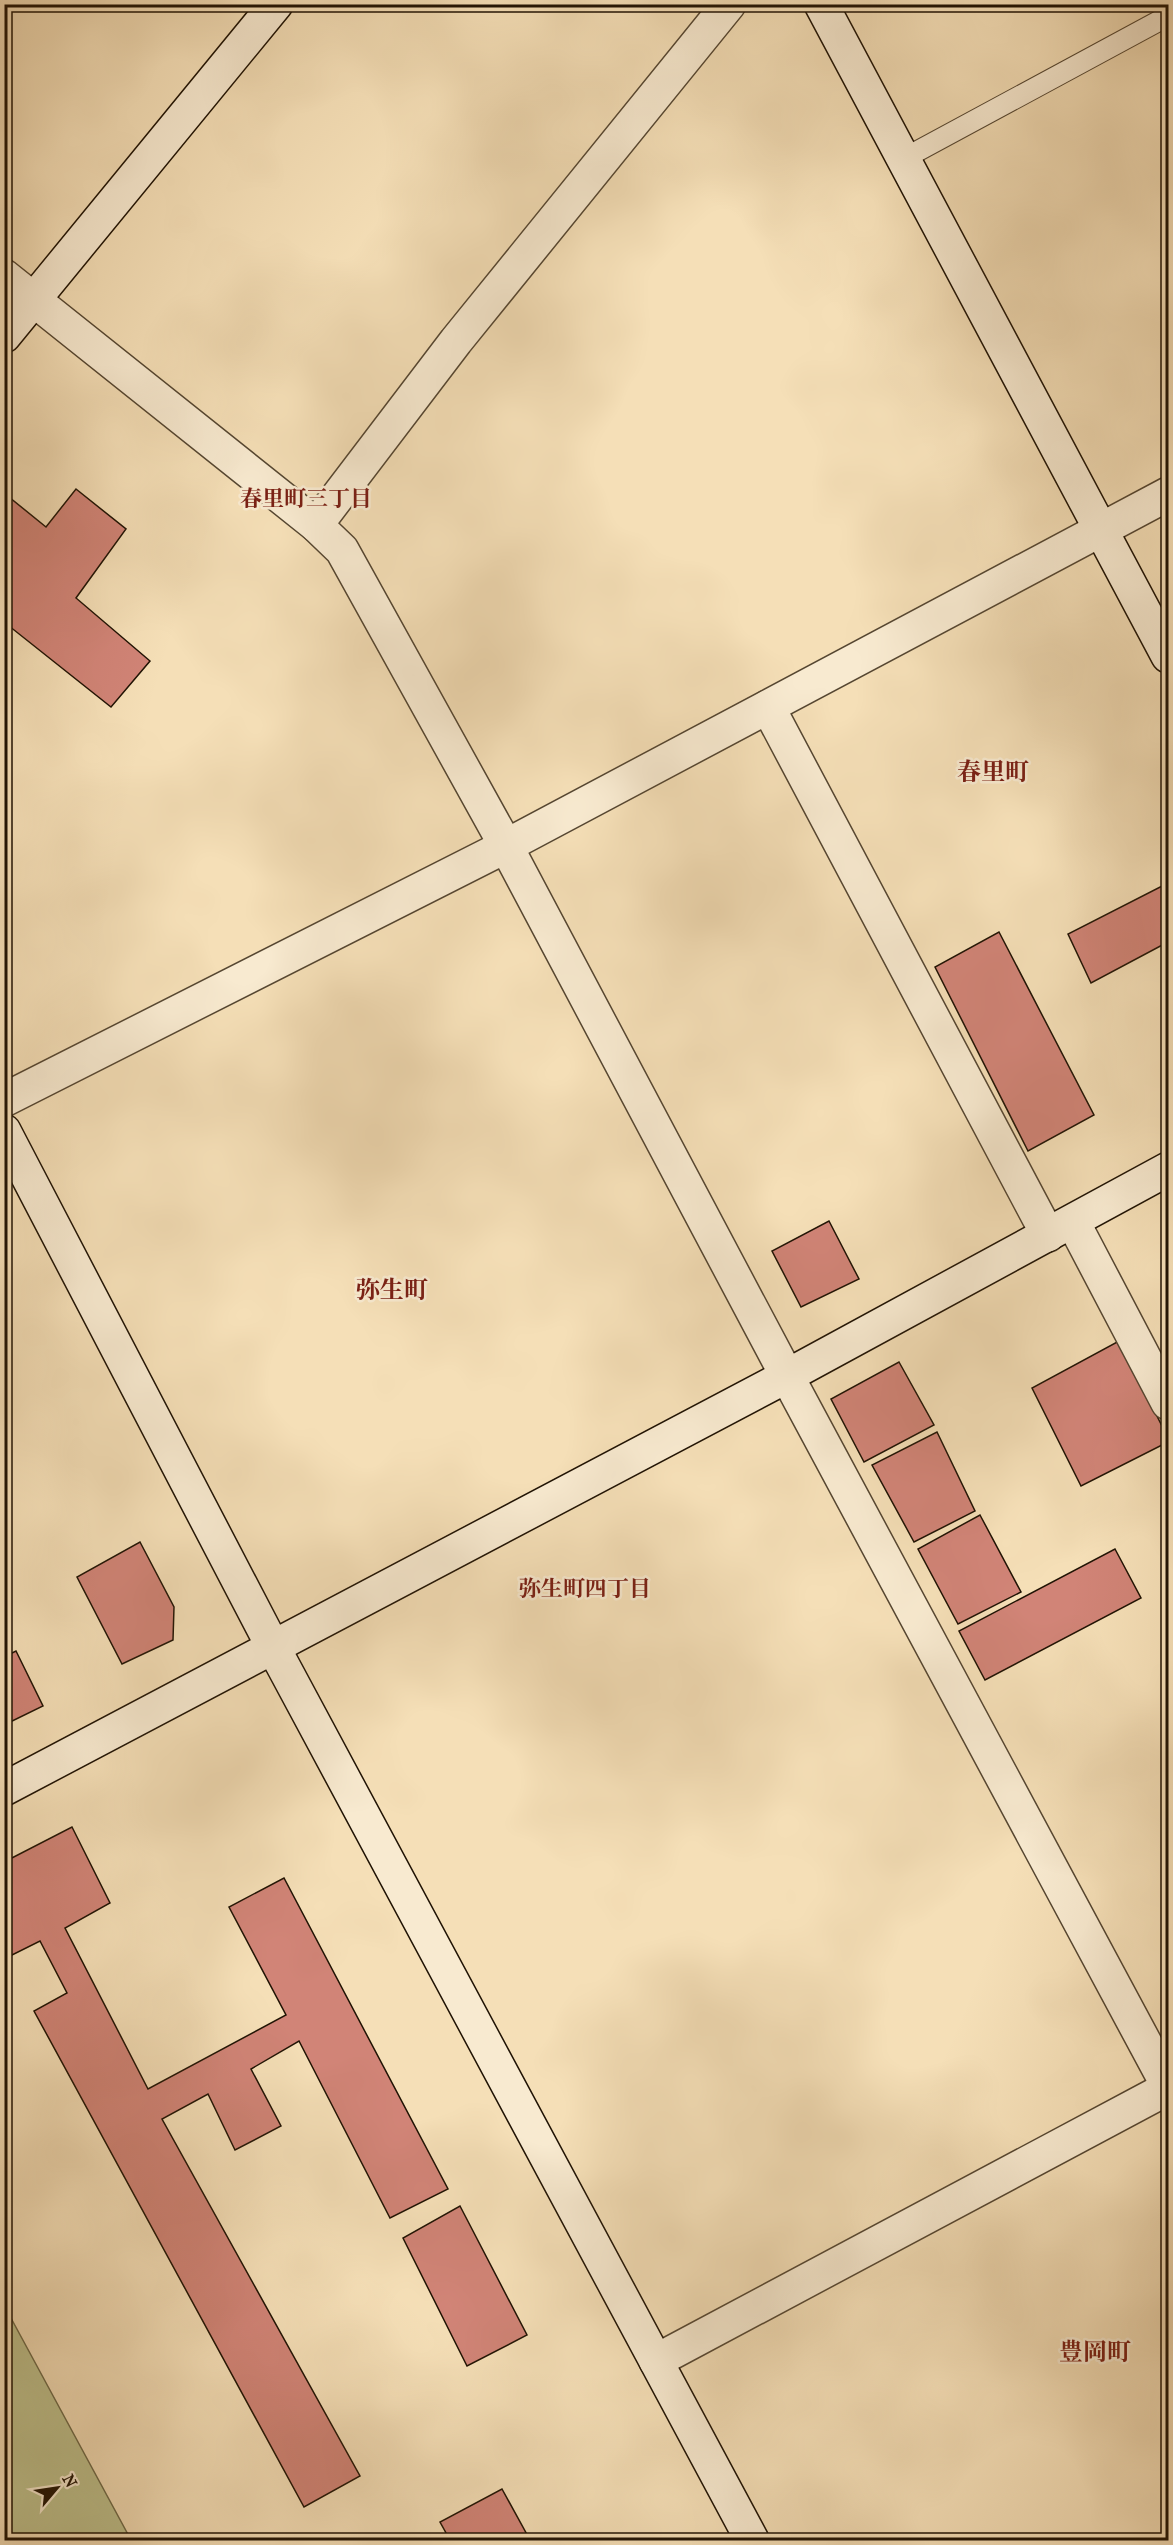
<svg xmlns="http://www.w3.org/2000/svg" width="1173" height="2545" font-family="'IM FELL French Canon','Noto Serif JP',serif">
<rect width="100%" height="100%" fill="#f5dfb7"/>
<filter id="stains"><feTurbulence type="fractalNoise" baseFrequency=".00333" numOctaves="4"/><feColorMatrix values="0 0 0 0 .2 0 0 0 0 .09 0 0 0 0 .02 0 0 0 .5 -.17"/></filter>
<radialGradient id="worn" r=".72"><stop offset=".6" stop-color="#630" stop-opacity="0"/><stop offset="1" stop-color="#630" stop-opacity=".3"/></radialGradient>
<path fill="#bec18d" stroke="#6f6a48" stroke-width="1.5" d="M5 2307 131 2540H5Z"/>
<g fill="#d18477" stroke="#201304" stroke-width="1.5">
<path d="M76 489 126 529 76 598 150 661 111 707 4 622V493L46 527Z"/>
<path d="M1168 883V942L1091 983 1068 934Z"/>
<path d="M999 932 1094 1115 1028 1151 935 967Z"/>
<path d="M829 1221 859 1279 801 1307 772 1251Z"/>
<path d="M1119 1341 1168 1438V1442L1081 1486 1032 1388Z"/>
<path d="M899 1362 934 1425 864 1462 831 1399Z"/>
<path d="M937 1432 975 1511 914 1542 872 1465Z"/>
<path d="M980 1515 1021 1592 958 1624 918 1549Z"/>
<path d="M140 1542 174 1607 173 1640 122 1664 77 1577Z"/>
<path d="M1115 1549 1141 1598 985 1680 959 1631Z"/>
<path d="M16 1651 43 1706 4 1725V1657Z"/>
<path d="M72 1827 110 1903 65 1928 148 2089 286 2015 229 1907 284 1878 448 2189 390 2218 299 2041 251 2069 281 2126 235 2150 208 2094 162 2119 360 2476 304 2507 34 2011 67 1993 40 1941 4 1959V1862Z"/>
<path d="M460 2206 527 2335 467 2366 403 2238Z"/>
<path d="M502 2489 530 2540H450L440 2522Z"/>
</g>
<g fill="none" stroke-linecap="round" stroke-linejoin="round">
<defs>
<path id="lane" d="M903 159 1168 16"/>
<g id="street">
<path d="M4 276 316 525 342 550 506 846 787 1376 1168 2086"/>
<path d="M316 525 456 341 729 4"/>
<path d="M768 707 1048 1235"/>
<path d="M4 1100 506 846 1168 494"/>
<path d="M1073 1222 1168 1403"/>
<path d="M656 2361 1168 2088"/>
</g>
<g id="secondary">
<path d="M821 4 1168 656"/>
<path d="M4 336 276 4"/>
<path d="M4 1131 273 1647 752 2540"/>
<path d="M4 1789 787 1376 1168 1169"/>
</g>
</defs>
<use href="#lane" stroke="#554631" stroke-width="22"/>
<use href="#street" stroke="#554631" stroke-width="36"/>
<use href="#secondary" stroke="#201304" stroke-width="36"/>
<use href="#lane" stroke="#f8ead0" stroke-width="20"/>
<use href="#street" stroke="#f8ead0" stroke-width="33"/>
<use href="#secondary" stroke="#f8ead0" stroke-width="33"/>
</g>
<g text-anchor="middle" dominant-baseline="central" stroke-width="5" stroke-linejoin="round" paint-order="stroke">
<g font-size="22" font-weight="bold" fill="#7a1f14" stroke="#f8ead0">
<text x="306" y="499">春里町三丁目</text>
<text x="585" y="1589">弥生町四丁目</text>
</g>
<g font-size="24" font-weight="bold" fill="#7a1f14" stroke="#f8ead0">
<text x="993" y="772">春里町</text>
<text x="392" y="1290">弥生町</text>
<text x="1095" y="2352">豊岡町</text>
</g>
</g>
<rect width="1173" height="2545" fill="none" stroke="#f5dfb7" stroke-width="24"/>
<rect x="6" y="6" width="1161" height="2533" fill="none" stroke="#201304" stroke-width="3"/>
<rect x="12" y="12" width="1149" height="2521" fill="none" stroke="#201304" stroke-width="1.5"/>
<g transform="translate(57 2488) rotate(61)" stroke="#f8ead0" stroke-width="4.5" paint-order="stroke">
<path d="M0-4.5L10 22L0 15L-10 22Z" fill="#201304"/>
<text y="-9" font-size="16" font-weight="bold" text-anchor="middle" fill="#201304">N</text>
</g>
<rect width="100%" height="100%" filter="url(#stains)"/>
<rect width="100%" height="100%" fill="url(#worn)"/>
</svg>
